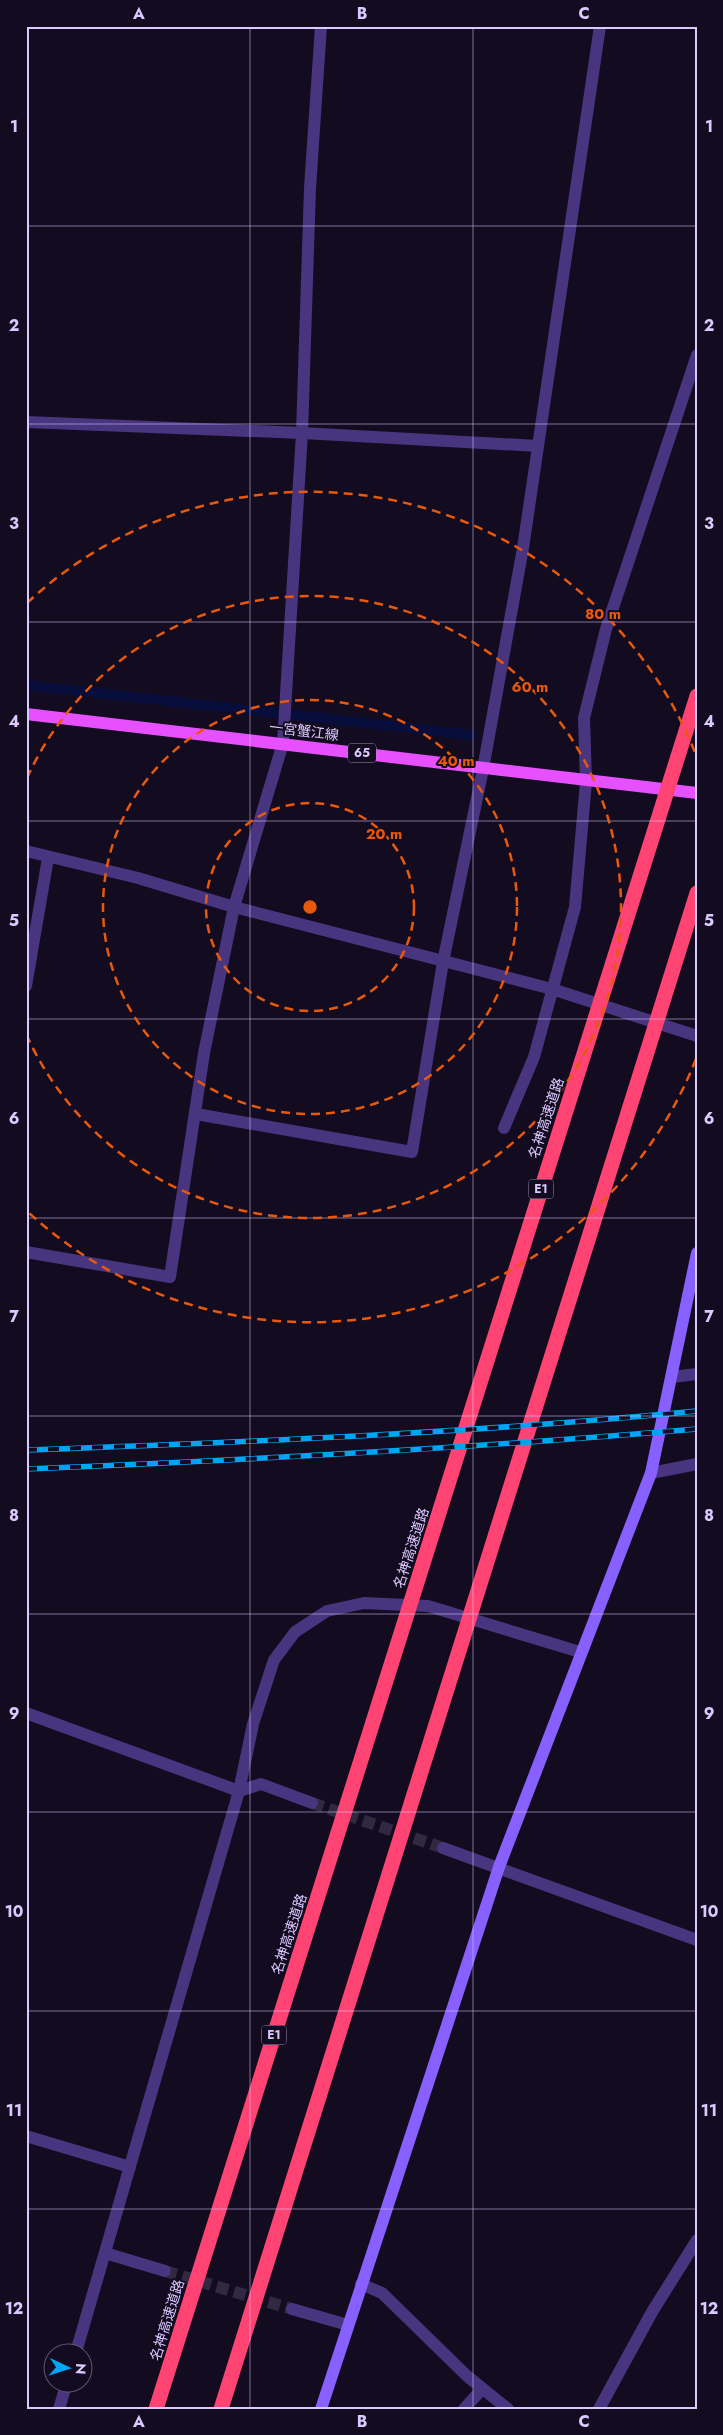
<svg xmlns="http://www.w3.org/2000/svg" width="723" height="2435" font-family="Jost,'Noto Sans JP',sans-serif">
<rect width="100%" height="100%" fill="#130b1f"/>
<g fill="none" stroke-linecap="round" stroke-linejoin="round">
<path stroke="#070e3c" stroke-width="10" d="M26 685 472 735"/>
<g stroke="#312841" stroke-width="12" stroke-dasharray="12 6" stroke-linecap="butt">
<path d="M312 1803 443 1848"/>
<path d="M165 2271 292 2309"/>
</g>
<g stroke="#49357f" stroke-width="12">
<path d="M26 422 302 433 538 446"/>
<path d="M26 851 138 878 234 907 552 989 697 1036"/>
<path d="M26 986 48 858"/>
<path d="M196 1114 412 1152 443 962 483 769 523 548 600 26"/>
<path d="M504 1128 534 1057 575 907 586 782 584 718 606 629 697 355"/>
<path d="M26 1252 170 1277 204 1053 234 907 283 743 302 433 310 188 321 26"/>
<path d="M672 1377 697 1374"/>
<path d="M651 1473 697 1464"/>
<path d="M26 1713 239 1791 261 1784 312 1803"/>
<path d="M443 1848 697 1940"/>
<path d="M26 2136 130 2167"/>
<path d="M105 2253 165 2271"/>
<path d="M361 2284 382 2293 467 2376 508 2409"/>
<path d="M292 2309 348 2325"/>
<path d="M76 2352 239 1791 253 1724 274 1660 295 1632 327 1611 364 1603 428 1606 580 1652"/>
<path d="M59 2409 67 2382"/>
<path d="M464 2409 482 2389"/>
<path d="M599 2409 652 2312 697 2240"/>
</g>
<path stroke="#8860ff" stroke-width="12" d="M321 2409 499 1867 651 1473 697 1253"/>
<path stroke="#e650ff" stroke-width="12" d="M26 714 697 793"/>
<g stroke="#ff4473" stroke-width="15">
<path d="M156 2409 697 696"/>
<path d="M221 2409 697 893"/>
</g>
<defs>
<g id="rail">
<path d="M26 1450C250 1442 474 1433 697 1411"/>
<path d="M26 1469C250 1460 473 1448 697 1429"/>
</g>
</defs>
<use href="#rail" stroke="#00a4f4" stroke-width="5.5"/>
<use href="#rail" stroke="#130b1f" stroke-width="4" stroke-dasharray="11" stroke-linecap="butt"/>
</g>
<path fill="none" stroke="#dcc9ff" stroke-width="1" stroke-opacity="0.55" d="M250 26V2409M473 26V2409M26 226H697M26 424H697M26 622H697M26 821H697M26 1019H697M26 1218H697M26 1416H697M26 1614H697M26 1812H697M26 2011H697M26 2209H697"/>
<g fill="none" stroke="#e8590c" stroke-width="2.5" stroke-dasharray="9 6">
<circle cx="310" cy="907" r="104"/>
<circle cx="310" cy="907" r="207"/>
<path d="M27 778A311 311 0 1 1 27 1036"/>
<path d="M696 1059A415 415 0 0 1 27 1211M27 603A415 415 0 0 1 696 755"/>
</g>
<g text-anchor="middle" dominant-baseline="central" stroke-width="4" stroke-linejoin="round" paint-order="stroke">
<g fill="#130b1f" stroke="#a090bc" stroke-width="1">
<rect x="348" y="743.5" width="28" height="19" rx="4"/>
<rect x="528.5" y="1179.5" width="25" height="19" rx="4"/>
<rect x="261.5" y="2025.5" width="25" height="19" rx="4"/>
</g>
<g font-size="12" font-weight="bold" fill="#dcc9ff">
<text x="362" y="753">65</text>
<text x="541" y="1189">E1</text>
<text x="274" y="2035">E1</text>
</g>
<g font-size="14" fill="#dcc9ff" stroke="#130b1f">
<text transform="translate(304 731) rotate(7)">一宮蟹江線</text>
<text transform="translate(546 1118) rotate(-72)">名神高速道路</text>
<text transform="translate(411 1548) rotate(-72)">名神高速道路</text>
<text transform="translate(289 1934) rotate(-72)">名神高速道路</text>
<text transform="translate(167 2320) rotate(-73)">名神高速道路</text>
</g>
</g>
<circle cx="310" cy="907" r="8" fill="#e8590c" stroke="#130b1f" stroke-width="2.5"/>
<g font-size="15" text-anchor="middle" font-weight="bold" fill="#e8590c" stroke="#130b1f" stroke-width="4" stroke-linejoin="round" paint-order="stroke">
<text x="603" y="619">80 m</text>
<text x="530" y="692">60 m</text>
<text x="456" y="766">40 m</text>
<text x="384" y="839">20 m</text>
</g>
<rect width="723" height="2435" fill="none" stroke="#130b1f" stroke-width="55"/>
<g transform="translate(68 2368) rotate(94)"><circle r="24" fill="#130b1f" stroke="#635779"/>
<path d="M0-4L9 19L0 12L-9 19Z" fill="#00a4f4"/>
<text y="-8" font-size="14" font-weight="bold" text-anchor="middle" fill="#dcc9ff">N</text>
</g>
<rect x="28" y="28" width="668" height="2380" fill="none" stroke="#dcc9ff" stroke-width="2"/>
<g font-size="16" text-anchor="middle" font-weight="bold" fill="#dcc9ff">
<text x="139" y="19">A</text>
<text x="362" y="19">B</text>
<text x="584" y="19">C</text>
<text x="14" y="132">1</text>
<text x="709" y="132">1</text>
<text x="14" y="331">2</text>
<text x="709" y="331">2</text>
<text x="14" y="529">3</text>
<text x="709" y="529">3</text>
<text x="14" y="727">4</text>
<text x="709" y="727">4</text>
<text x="14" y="926">5</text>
<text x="709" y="926">5</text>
<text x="14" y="1124">6</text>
<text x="709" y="1124">6</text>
<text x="14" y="1322">7</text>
<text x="709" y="1322">7</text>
<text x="14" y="1521">8</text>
<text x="709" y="1521">8</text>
<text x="14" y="1719">9</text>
<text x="709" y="1719">9</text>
<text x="14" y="1917">10</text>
<text x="709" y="1917">10</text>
<text x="14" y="2116">11</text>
<text x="709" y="2116">11</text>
<text x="14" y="2314">12</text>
<text x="709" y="2314">12</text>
<text x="139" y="2427">A</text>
<text x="362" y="2427">B</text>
<text x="584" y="2427">C</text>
</g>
</svg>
